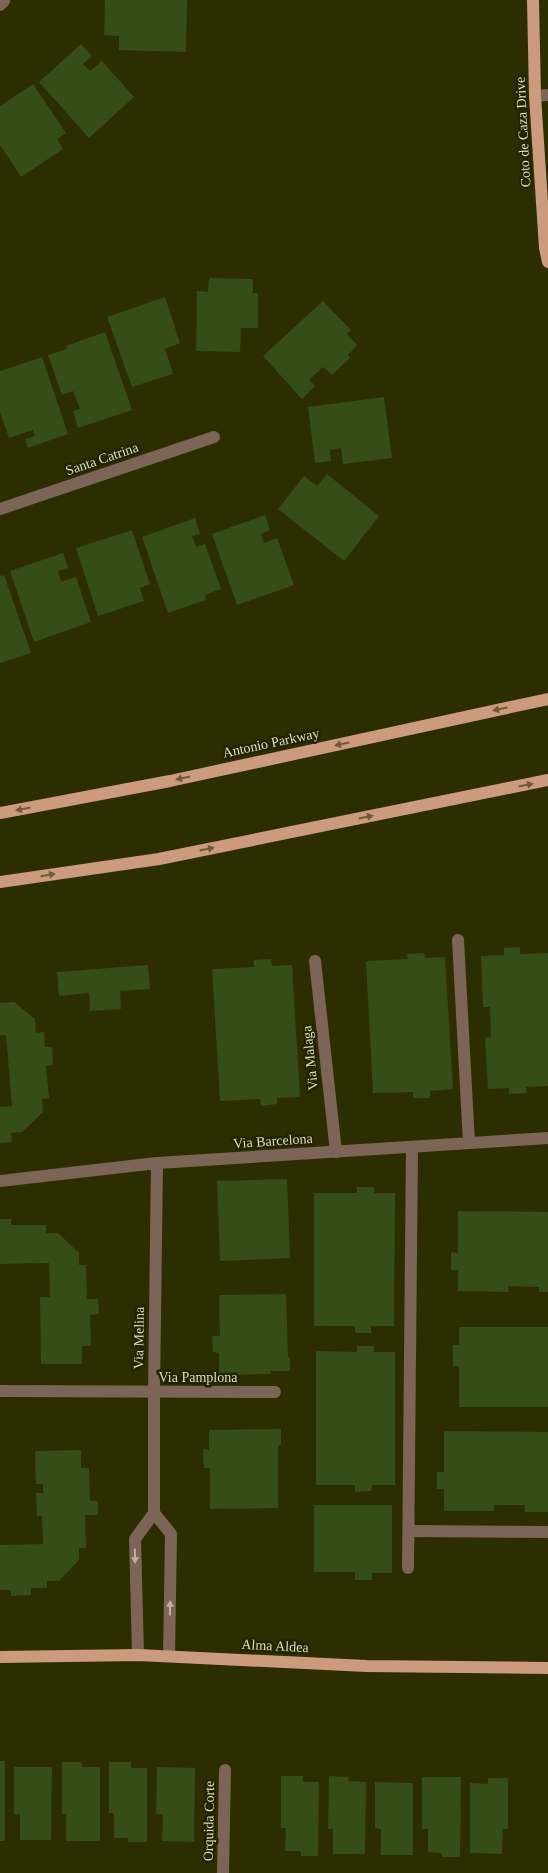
<svg xmlns="http://www.w3.org/2000/svg" width="548" height="1873" font-family="Georgia,serif">
<rect width="100%" height="100%" fill="#2d2e00"/>
<g fill="#344d19">
<path d="M105 0H187L186 52 119 50V36L104 35Z"/>
<path d="M81 44 92 56 83 64 90 71 102 61 134 97 89 138 39 82Z"/>
<path d="M33 84 66 133 57 139 63 149 21 177 0 145V106Z"/>
<path d="M209 278 253 279V293H258V328H241L240 352 196 351 197 291 208 292Z"/>
<path d="M165 297 180 343 165 349 173 374 132 387 107 317Z"/>
<path d="M323 301 351 330 347 334 357 345 348 355 350 358 332 375 323 367 309 380 315 386 302 399 263 356Z"/>
<path d="M105 332 132 410 78 428 73 411 80 409 73 391 62 395 48 355 67 349 66 346Z"/>
<path d="M42 357 68 434 28 448 25 439 35 436 33 430 9 438 0 412V371Z"/>
<path d="M384 397 392 458 343 464 341 448 330 450 331 461 315 463 308 407Z"/>
<path d="M327 474 379 516 344 561 278 509 304 476 317 486Z"/>
<path d="M265 515 270 530 261 534 264 543 277 538 294 585 237 605 212 534Z"/>
<path d="M195 518 200 534 192 536 196 547 205 544 221 589 205 595 206 600 168 613 142 537Z"/>
<path d="M132 530 150 584 140 588 144 601 98 616 76 548Z"/>
<path d="M63 553 68 568 58 571 61 582 76 577 91 622 34 642 10 571Z"/>
<path d="M4 575 31 653 0 663V576Z"/>
<path d="M520 947V954L548 953V1086L526 1087 527 1093 509 1094V1088L488 1089 485 1038 491 1037 490 1007H483L481 956 504 955V948Z"/>
<path d="M424 953 425 958 445 957 453 1089 430 1091V1098H413V1092L373 1093 366 961 408 959 407 954Z"/>
<path d="M271 959 272 966 292 965 300 1097 277 1098V1104L261 1106 260 1099 220 1101 212 969 254 967V960Z"/>
<path d="M148 965 150 989 120 991 121 1009 90 1011 89 993 59 996 57 972Z"/>
<path d="M14 1002 35 1019 36 1033 44 1032 45 1047H52L53 1065 46 1066 49 1098 42 1099 43 1112 22 1132 11 1133 12 1142 0 1143V1107L12 1106 6 1035H0V1003Z"/>
<path d="M287 1179 290 1258 220 1261 217 1181Z"/>
<path d="M357 1187H374V1193H395L394 1326H371V1333H355V1326H314V1193H357Z"/>
<path d="M458 1211 548 1212V1292H539V1287L508 1286 509 1292 458 1291V1270H451V1252L458 1253Z"/>
<path d="M0 1219H11V1225H46V1233H58L79 1253V1265H86L87 1299H98L99 1314 90 1315 91 1346H82V1364H41L40 1297H50L49 1263 0 1264Z"/>
<path d="M286 1294 288 1357H290V1371H270L271 1374 219 1375V1353L213 1352 212 1336H220L219 1295Z"/>
<path d="M459 1327H548V1407H459V1366H453V1345H459Z"/>
<path d="M357 1346H374V1352H395V1485H372L371 1491 355 1492V1485H316V1351L357 1352Z"/>
<path d="M281 1429V1445H278V1508L210 1509V1468H204L203 1449 209 1450V1430Z"/>
<path d="M444 1431 548 1432V1512H525V1505H494V1511H444V1489H437V1472H444Z"/>
<path d="M81 1450V1468H89L90 1501H98V1515H85L86 1548H79V1560L59 1581H47V1588H31V1595L11 1596V1590H0V1545L43 1544 42 1516H37L36 1493H43V1484H36L35 1451Z"/>
<path d="M314 1505H392V1573H372V1580H355V1572H314Z"/>
<rect x="0" y="1761" width="5" height="80"/>
<path d="M62 1762H82V1767H100V1841H66V1814H62Z"/>
<path d="M109 1762H131V1768H147V1842H128V1838H114V1813H109Z"/>
<path d="M14 1767H52L51 1840H20V1814H14Z"/>
<path d="M157 1767 195 1768 194 1842 162 1841 163 1814H156Z"/>
<path d="M281 1776H303V1782H319L318 1856H301V1851H285L286 1828H281Z"/>
<path d="M329 1776 349 1777 348 1781 366 1782 365 1854H333V1829H328Z"/>
<path d="M422 1777H461L460 1857H442V1853L428 1852V1829H422Z"/>
<path d="M488 1778H508V1829H503L502 1854 470 1853V1783L488 1784Z"/>
<path d="M375 1782 413 1783V1855H381V1829L375 1828Z"/>
</g>
<g fill="none" stroke-linecap="round" stroke-linejoin="round">
<g stroke="#7c6456" stroke-width="12">
<path d="M0 5 4 1"/>
<path d="M535 96 548 95"/>
<path d="M0 509 214 437"/>
<path d="M458 940 469 1143"/>
<path d="M315 961 336 1152"/>
<path d="M0 1181 157 1163 548 1138"/>
<path d="M0 1391 275 1392"/>
<path d="M154 1513 171 1534 169 1656"/>
<path d="M409 1531 548 1532"/>
<path d="M408 1568 412 1147"/>
<path d="M138 1655 135 1539 154 1513V1392L157 1163"/>
<path d="M223 1873 225 1770"/>
</g>
<g stroke="#cc9b7e" stroke-width="12">
<path d="M533 0 535 96 545 248 548 262"/>
<path d="M0 813 170 781 548 699"/>
<path d="M0 882 159 859 548 780"/>
<path d="M0 1657 138 1655 366 1666 548 1668"/>
</g>
</g>
<defs><path id="oneway-solid" d="M-6-.8H1V-3.2L6.5 0L1 3.2V.8H-6Z" transform="scale(1.25)"/></defs>
<g fill="#6f5a3a">
<use href="#oneway-solid" transform="translate(500 709) rotate(168)"/>
<use href="#oneway-solid" transform="translate(342 744) rotate(168)"/>
<use href="#oneway-solid" transform="translate(183 778) rotate(168)"/>
<use href="#oneway-solid" transform="translate(526 785) rotate(-11)"/>
<use href="#oneway-solid" transform="translate(23 809) rotate(169)"/>
<use href="#oneway-solid" transform="translate(366 817) rotate(-11)"/>
<use href="#oneway-solid" transform="translate(207 849) rotate(-11)"/>
<use href="#oneway-solid" transform="translate(48 875) rotate(-9)"/>
</g>
<g fill="#bab39a">
<use href="#oneway-solid" transform="translate(135 1556) rotate(89)"/>
<use href="#oneway-solid" transform="translate(170 1608) rotate(-89)"/>
</g>
<g text-anchor="middle" dominant-baseline="central" stroke-width="5" stroke-linejoin="round" paint-order="stroke">
<g font-size="14" fill="#dcdebf" stroke="#232403">
<text transform="translate(523 132) rotate(-93)">Coto de Caza Drive</text>
<text transform="translate(102 459) rotate(-19)">Santa Catrina</text>
<text transform="translate(271 743) rotate(-12)">Antonio Parkway</text>
<text transform="translate(310 1058) rotate(-96)">Via Malaga</text>
<text transform="translate(273 1141) rotate(-4)">Via Barcelona</text>
<text transform="translate(139 1338) rotate(-89)">Via Melina</text>
<text x="198" y="1377">Via Pamplona</text>
<text transform="translate(275 1646) rotate(3)">Alma Aldea</text>
<text transform="translate(209 1821) rotate(-89)">Orquida Corte</text>
</g>
</g>
</svg>
